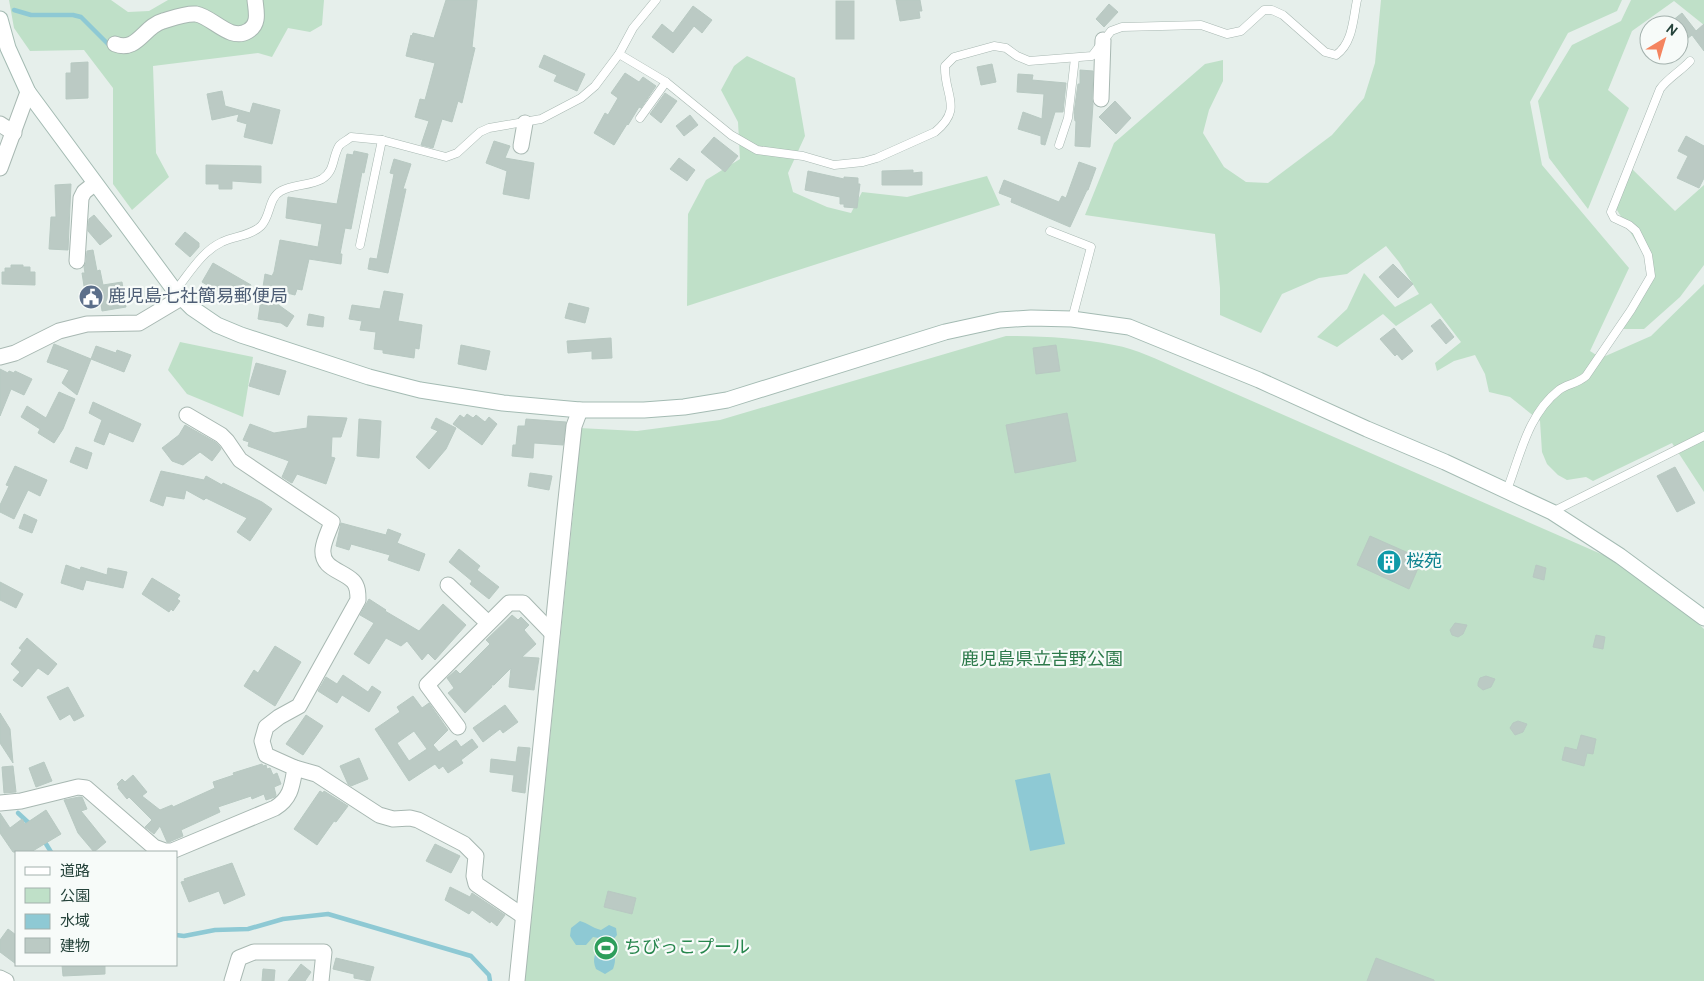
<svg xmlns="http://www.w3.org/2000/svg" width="1704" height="981" font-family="Overpass,'Noto Sans JP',sans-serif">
<rect width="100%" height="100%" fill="#e6efeb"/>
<g fill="#bfe0c8">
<path d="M9 0H111L128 12 149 11 168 0H324L322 25 310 32 288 28 272 57 258 53 153 66 156 153 169 177 132 210 113 184V88L84 50 30 51 14 28Z"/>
<path d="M1381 0H1622L1617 11 1568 33 1530 102 1542 165 1629 268 1590 351 1601 358 1651 336 1704 284V492L1672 443 1593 481 1586 477 1567 480 1558 475 1547 464 1542 452 1540 421 1510 397 1489 392 1485 374 1475 355 1454 361 1437 371 1435 363 1461 342 1431 303 1396 326 1383 314 1337 347 1317 337 1347 309 1364 273 1395 307 1419 294 1399 262 1386 246 1347 274 1319 278 1282 294 1261 333 1220 315V288L1215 234 1085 215 1114 143 1205 64 1223 60V81L1209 110 1203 133 1224 167 1246 182 1268 183 1332 135 1364 98 1375 63Z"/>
<path d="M1631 0H1704V25L1674 1 1632 31 1608 90 1629 108 1588 209 1549 158 1538 101 1572 45 1621 21Z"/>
<path d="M747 56 795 78 805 136 788 173 793 192 827 207 851 213 862 192 907 197 987 176 1000 205 687 306 688 214 706 180 740 159 738 122 721 90 734 66Z"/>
<path d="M1631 168 1675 211 1704 185V265L1680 297 1644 329H1623L1653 270 1614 205Z"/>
<path d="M1006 336C1042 336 1079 338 1114 345 1137 349 1158 360 1179 369L1608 557 1667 595 1704 629V981H522L524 958 531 924 574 504 579 428 637 431 720 420Z"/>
<path d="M180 342 253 357 243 417 187 394 168 370Z"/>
</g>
<g fill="#8ec9d4">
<path d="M1050 773 1065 844 1030 851 1015 780Z"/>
<path d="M580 921C588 923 592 928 601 930L609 925 616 928 617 935C606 947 615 948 615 960 615 963 614 966 613 969L605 974 596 969C592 959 594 952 603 947L604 939 593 937 586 945H576L570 936 571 928Z"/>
</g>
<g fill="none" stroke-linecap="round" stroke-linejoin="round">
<g stroke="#8ec9d4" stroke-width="4.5">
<path d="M14 10 31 15H73L81 17 112 48"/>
<path d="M18 813 31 825"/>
<path d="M43 839 51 852"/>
<path d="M176 935 184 936 215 930 248 929 283 919 328 914 471 956 489 975 490 981"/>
</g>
</g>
<g fill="#bbcac4" stroke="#b8c9c2" fill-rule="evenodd">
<path d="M446 0H477L472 47 475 48 462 103 458 101 452 122 442 119 433 148 421 145 429 121 415 117 420 99 425 100 435 63 406 56 411 35 412 36 413 33 434 38Z"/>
<path d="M896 0H920L922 11H919L920 18 900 21Z"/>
<rect x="836" y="1" width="18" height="38"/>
<path d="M1109 4 1118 12 1104 27 1096 19Z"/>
<path d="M693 6 712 20 702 33 694 26 673 53 652 37 662 24 673 33Z"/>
<path d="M1682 13 1696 31 1704 24V51L1692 35 1679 45V25H1676L1672 21Z"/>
<path d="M544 55 585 74 577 91 554 81 557 75 539 67Z"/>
<path d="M88 62V98L66 99V73H71V63Z"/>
<path d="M992 64 996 82 981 85 977 67Z"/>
<path d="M1080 70 1093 71 1092 99 1093 104 1090 147 1075 146 1076 121H1075L1074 113 1078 84H1080Z"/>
<path d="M625 73 639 82 643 77 656 86 641 108 639 107 628 125 627 124 614 145 594 133 605 113 608 115 618 98 611 93Z"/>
<path d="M1018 74 1033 75 1032 80 1066 83 1063 112H1055L1045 145 1041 144V136L1018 129 1023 112 1042 119 1044 94 1017 92Z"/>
<path d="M222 91 225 106 250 113 253 103 280 110 272 144 244 137 247 124 237 121 239 114 212 120 207 94Z"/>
<path d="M665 93 677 101 661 123 650 114Z"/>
<path d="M1115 101 1131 118 1116 134 1099 117Z"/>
<path d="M690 115 698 125 684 136 676 126Z"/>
<path d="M1686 136 1704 146V178L1699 188 1677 178 1688 156 1678 151Z"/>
<path d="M714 137 738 156 725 172 701 152Z"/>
<path d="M494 141 510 146 505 158 534 163 529 199 503 194 507 171 486 163Z"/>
<path d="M354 151 368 154 364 173 362 172 351 229 345 228 340 254H342L341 264 309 259 302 290 297 289 295 295 263 287 265 274 272 276 274 272 280 240 318 247 322 224 286 218 288 197 337 204 347 154 353 155Z"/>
<path d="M679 158 695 170 687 181 670 169Z"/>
<path d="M394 159 411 164 403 189H406L388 273 368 269 370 258 377 259 394 174 390 173Z"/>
<path d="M1079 162 1096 168 1088 190H1087L1070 227 1011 202 1012 198 999 193 1004 180 1059 202 1062 196 1066 198Z"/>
<path d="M206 165 261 166V183L232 181V189H219V184H206Z"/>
<path d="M913 170V173L922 172V185H882V171Z"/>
<path d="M808 171 844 179V177L858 178V184H860L857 208 844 207V204H840V197L805 190Z"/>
<path d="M71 184 68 250 49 249 51 217H56L55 185Z"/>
<path d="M94 215 112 236 100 245 88 231 89 219Z"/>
<path d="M185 232 199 243V247L190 257 175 244Z"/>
<path d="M93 250 97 271 100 270 103 285 122 282 126 307 102 311 100 297 86 299 82 273H85L84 267 86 262 87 251Z"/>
<path d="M213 263 251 285 240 304 202 282Z"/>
<path d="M1393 264 1413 284 1398 298 1379 277Z"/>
<path d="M11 265H23V267H30V272H35V285L2 284V272H5V268H11Z"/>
<path d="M384 291 403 294 398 321 422 325 419 349 415 348 414 358 383 353V350L374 349 376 332 360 330 362 321 349 319 352 305 380 309Z"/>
<path d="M262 293 294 316 287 327 281 323 258 319Z"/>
<path d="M569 303 589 308 585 323 565 318Z"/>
<path d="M309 314 324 317 323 327 307 325Z"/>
<path d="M1440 319 1454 337 1446 344 1431 326Z"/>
<path d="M1394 328 1413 351 1402 360 1397 354 1395 356 1380 339Z"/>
<path d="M611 338 612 358 592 359V351L568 353 567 341Z"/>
<path d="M54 344 91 359 77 395 62 383 69 370 47 362Z"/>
<path d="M461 345 490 351 486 370 458 364Z"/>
<path d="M1056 345 1060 371 1036 374 1033 348Z"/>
<path d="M96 346 116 353 117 350 131 355 124 372 91 359Z"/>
<path d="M256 363 286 371 279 395 249 386Z"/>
<path d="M0 369 8 373 9 371 14 373 15 371 32 379 24 395 11 389 0 416Z"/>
<path d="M59 392 75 399 63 429 54 443 38 433 40 429 21 417 27 406 46 418Z"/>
<path d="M93 402 141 424 133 442 109 432 104 445 94 441 102 420 89 413Z"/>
<path d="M1067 413 1076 461 1015 473 1006 425Z"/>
<path d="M467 414 473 418 476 415 485 422 489 417 497 424 482 445 453 424 460 415 464 418Z"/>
<path d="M308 416 347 418 341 437H332L331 457 335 458 326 484 297 474 292 483 290 482 282 477 289 461 248 446 249 442 243 440 250 424 274 433 307 428Z"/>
<path d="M436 418 456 428 446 449 429 469 416 457 438 431 431 428Z"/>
<path d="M359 419 381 421 379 458 357 456Z"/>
<path d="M526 419 566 422 563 445 534 443 533 458 512 456 513 445H516L518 426H525Z"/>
<path d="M185 425 215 442 220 447 221 449 212 461 200 452 183 465 172 461 162 448 179 435Z"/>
<path d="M76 447 92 453 87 469 70 462Z"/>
<path d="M15 466 47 480 40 496 28 490 14 519 0 512V505L9 486 6 485Z"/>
<path d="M1675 467 1695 503 1677 512 1657 476Z"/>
<path d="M161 471 204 480 206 476 222 485 223 483 262 502 272 509 250 541 237 532 247 518 206 498 204 500 186 490 184 499 166 496 163 506 150 501Z"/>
<path d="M530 473 552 476 549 490 528 486Z"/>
<path d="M24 514 37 520 32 533 19 528Z"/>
<path d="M341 523 386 535 388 529 401 534 397 543 425 554 419 571 388 560 390 555 351 544 349 550 336 546Z"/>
<path d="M1370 536 1422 559 1409 589 1357 565Z"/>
<path d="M459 549 480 566 477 570 499 587 489 599 470 584 472 581 449 562Z"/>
<path d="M66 565 80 570 81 567 107 575 108 568 127 572 123 588 86 580 83 590 61 583Z"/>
<path d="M1536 565 1546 568 1544 580 1533 577Z"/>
<path d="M152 578 180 595 177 599 180 601 173 611 171 609 169 612 142 594Z"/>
<path d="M0 582 23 594 16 608 0 600Z"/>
<path d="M369 599 386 610 385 611 419 631 443 604 466 625 435 660 428 653 422 660 407 641 401 646 386 638 369 664 354 654 374 623 360 615Z"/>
<path d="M512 615 518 620 521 617 529 625 524 630 536 644 522 657 539 658 534 690 509 687 511 668 494 685H491L492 687 465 713 448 693 454 688 447 678 456 670 460 674 490 644 486 640Z"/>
<path d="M1455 623 1467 625 1463 634 1458 637 1452 635 1450 630Z"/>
<path d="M1596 635 1605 637 1603 649 1593 647Z"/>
<path d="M27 638 57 664 48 675 38 668 22 687 13 680 20 672 11 664 22 650 19 648Z"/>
<path d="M275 646 301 662 275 706 244 686 254 670 258 673Z"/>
<path d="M343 675 368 692 372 686 381 692 369 712 342 695 337 703 318 691 326 677 337 684Z"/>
<path d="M1486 676 1495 679 1491 687 1483 690 1478 686V683L1480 678Z"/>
<path d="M68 687 84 716 74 721 70 714 60 720 47 697Z"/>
<path d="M413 696 422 708 429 703 448 730 433 745 439 752 456 740 461 747 472 739 478 747 461 760 463 763 448 773 443 766 439 769 435 764 409 781 375 729 400 712 397 707ZM414 731 427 749 409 761 397 743Z"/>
<path d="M505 705 518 722 503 733 500 729 483 742 473 728Z"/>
<path d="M0 713 10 729 13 763 0 743Z"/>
<path d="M306 715 323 726 303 755 286 744Z"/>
<path d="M1518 721 1527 724 1523 732 1515 735 1510 728 1513 723Z"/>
<path d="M1581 735 1596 739 1593 754 1587 753 1584 766 1562 760 1565 747 1577 750Z"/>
<path d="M518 747 530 748 525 793 512 791 514 775 490 772 491 759 516 762Z"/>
<path d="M359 758 368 779 351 786 348 784 340 766Z"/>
<path d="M44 762 52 781 36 787 29 768Z"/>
<path d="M262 764 263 766 266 765 267 769 270 768 273 775 277 773 281 784 274 787 276 795 275 797 266 800 264 794 252 799 251 796 218 807 220 812 181 830 183 836 169 842H167L160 826 154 834 145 827 152 820 129 797 127 799 118 788 119 787 117 784 122 779 125 782 133 775 147 792 142 796 160 810 172 805 173 807 215 788 213 782 234 775 233 773Z"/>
<path d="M13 766 16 792 4 793 2 767Z"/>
<path d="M320 791 323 793 324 791 348 806 336 822 334 821 317 845 294 829Z"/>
<path d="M79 797H82L87 809 81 811 106 842 94 852 78 833 64 800Z"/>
<path d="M46 810 61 834 31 852H13L0 833V813L10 828 22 819 25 824Z"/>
<path d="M435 844 460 856 451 873 426 861Z"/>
<path d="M232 863 245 895 224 904 219 891 189 902 181 882 185 881 184 879Z"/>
<path d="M450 887 470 897 472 893 505 915 497 926 491 921 490 923 472 910 469 914 445 900Z"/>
<path d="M608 891 636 898 632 914 604 907Z"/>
<path d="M8 929 16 935V964L0 952V940Z"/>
<path d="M336 958 374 967 370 981 354 978V974L333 969Z"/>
<path d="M1376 958 1434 980V981H1367Z"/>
<path d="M301 964 311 972 305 981H288Z"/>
<path d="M62 965H105V974L63 976Z"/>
<path d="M263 969 275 970 274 981H262Z"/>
</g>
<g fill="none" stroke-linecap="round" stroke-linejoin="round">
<defs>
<g id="lane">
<path d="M619 54 666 82 731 135 757 150 803 156 834 165 863 162 877 158 935 132C964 108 944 96 945 66L954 57 994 46 1006 48 1017 56 1029 61 1092 56 1111 31 1122 27 1201 25 1227 34 1241 31 1264 10H1272L1283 15 1325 52 1336 55C1353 43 1353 19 1357 0"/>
<path d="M640 118 666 82"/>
<path d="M1059 145 1068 118 1075 58"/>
<path d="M1050 231 1091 247 1072 319"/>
<path d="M360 245 382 140"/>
<path d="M175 291C189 274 202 251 222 242 234 236 251 236 261 226 271 216 268 198 281 191 293 184 310 186 322 179 335 171 332 158 339 146 341 143 348 140 351 137L382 140 446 157 457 153 480 132 489 128 541 119 581 98 595 86 619 54 633 28 656 0"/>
<path d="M1507 490C1520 456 1528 414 1559 390 1567 384 1577 384 1586 376L1631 310 1651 276 1648 255 1636 231 1629 225 1614 218 1611 212 1660 89C1668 78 1681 71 1690 61"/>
<path d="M1552 512 1704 436"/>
</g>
<g id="street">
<path d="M115 44C137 53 144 26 163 21 173 18 186 13 196 14 213 17 230 42 248 31 260 24 256 11 255 0"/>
<path d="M1101 99 1103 40"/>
<path d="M0 124 14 133"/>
<path d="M521 146 525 123"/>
<path d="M0 168 28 92"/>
<path d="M77 261 81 198 84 192 94 184"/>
<path d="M0 357 15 353 59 331 87 324 139 323 181 298"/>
<path d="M448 585 488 623"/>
<path d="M458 727 427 685 509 603H523L552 633"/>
<path d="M295 768 316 774 379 815 393 819 410 818 418 820 464 844 476 856 474 876 476 884 523 916"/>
<path d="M0 803 21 801 78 787 86 788 154 847 165 851H172L275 808C291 798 292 786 295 768L266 755 262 741 266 727 279 717 299 706 358 600C358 594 358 586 353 581 342 570 321 569 323 549 324 540 329 531 332 522L240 460 227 441 221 435 187 415"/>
<path d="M0 978 6 981"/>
<path d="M232 981 239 958 254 952H324L321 981"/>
<path d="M517 981 565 509 574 426 580 410"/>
</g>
<path id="secondary" d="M0 19 8 48 28 92 175 291 192 308 217 325 241 335 369 377 420 390 503 403 580 410H644L684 407 727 400 945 332 1000 320 1031 318 1072 319 1129 327 1259 380 1367 429 1445 462 1552 512 1620 556 1704 618"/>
</defs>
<use href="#lane" stroke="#a8b8b2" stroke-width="9"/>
<use href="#street" stroke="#a8b8b2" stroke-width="17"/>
<use href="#secondary" stroke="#a4bbb3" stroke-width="17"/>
<use href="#lane" stroke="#fff" stroke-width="8"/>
<use href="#street" stroke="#fff" stroke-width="15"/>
<use href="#secondary" stroke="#fff" stroke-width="15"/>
</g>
<defs>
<symbol id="civic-disc" viewBox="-11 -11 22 22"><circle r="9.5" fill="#5c6f8a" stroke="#f7fbf9"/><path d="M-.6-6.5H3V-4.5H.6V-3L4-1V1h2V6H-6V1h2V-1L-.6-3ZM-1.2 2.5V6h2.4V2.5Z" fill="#fff"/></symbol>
<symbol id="building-disc" viewBox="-11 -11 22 22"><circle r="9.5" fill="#0f9aa8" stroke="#f7fbf9"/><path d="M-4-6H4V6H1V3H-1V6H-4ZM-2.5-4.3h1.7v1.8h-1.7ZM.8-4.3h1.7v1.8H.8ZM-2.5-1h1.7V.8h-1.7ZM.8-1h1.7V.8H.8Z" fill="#fff"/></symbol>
<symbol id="stadium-disc" viewBox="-11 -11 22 22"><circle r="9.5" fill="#2e9e5b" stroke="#f7fbf9"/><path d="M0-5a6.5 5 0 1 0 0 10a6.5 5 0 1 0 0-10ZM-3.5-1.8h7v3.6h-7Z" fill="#fff"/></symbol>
</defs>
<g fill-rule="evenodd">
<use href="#civic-disc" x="77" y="283" width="28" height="28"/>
<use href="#building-disc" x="1375" y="548" width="28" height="28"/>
<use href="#stadium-disc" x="592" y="934" width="28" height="28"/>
</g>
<g text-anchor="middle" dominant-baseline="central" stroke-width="4.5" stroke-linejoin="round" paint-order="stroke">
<g font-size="18" fill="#4e5e75" stroke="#f7fbf9" text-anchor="start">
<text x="108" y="297">鹿児島七社簡易郵便局</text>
</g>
<g font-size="18" fill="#0d838f" stroke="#f7fbf9" text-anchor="start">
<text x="1406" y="562">桜苑</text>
</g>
<g font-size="18" fill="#2d7a4b" stroke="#f7fbf9">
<text x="1042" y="660">鹿児島県立吉野公園</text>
</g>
<g font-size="18" fill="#27864d" stroke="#f7fbf9" text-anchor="start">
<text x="624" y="948">ちびっこプール</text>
</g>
</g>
<rect x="15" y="851" width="162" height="115" fill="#f7fbf9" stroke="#a3b1ad"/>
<rect x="25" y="867" width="25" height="8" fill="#ffffff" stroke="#a3b1ad"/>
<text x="60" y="876" font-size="15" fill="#24423a">道路</text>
<rect x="25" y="888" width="25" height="15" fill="#bfe0c8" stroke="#a3b1ad"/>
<text x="60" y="901" font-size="15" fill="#24423a">公園</text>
<rect x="25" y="914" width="25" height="15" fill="#8ec9d4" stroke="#a3b1ad"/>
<text x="60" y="926" font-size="15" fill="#24423a">水域</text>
<rect x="25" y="938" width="25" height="15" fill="#bbcac4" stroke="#a3b1ad"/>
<text x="60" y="951" font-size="15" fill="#24423a">建物</text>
<g transform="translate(1664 40) rotate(38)"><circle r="24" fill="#f7fbf9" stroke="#a3b1ad"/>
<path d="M0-4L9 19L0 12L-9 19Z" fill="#f4845f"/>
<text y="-8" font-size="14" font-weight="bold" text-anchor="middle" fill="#24423a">N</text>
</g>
</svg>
